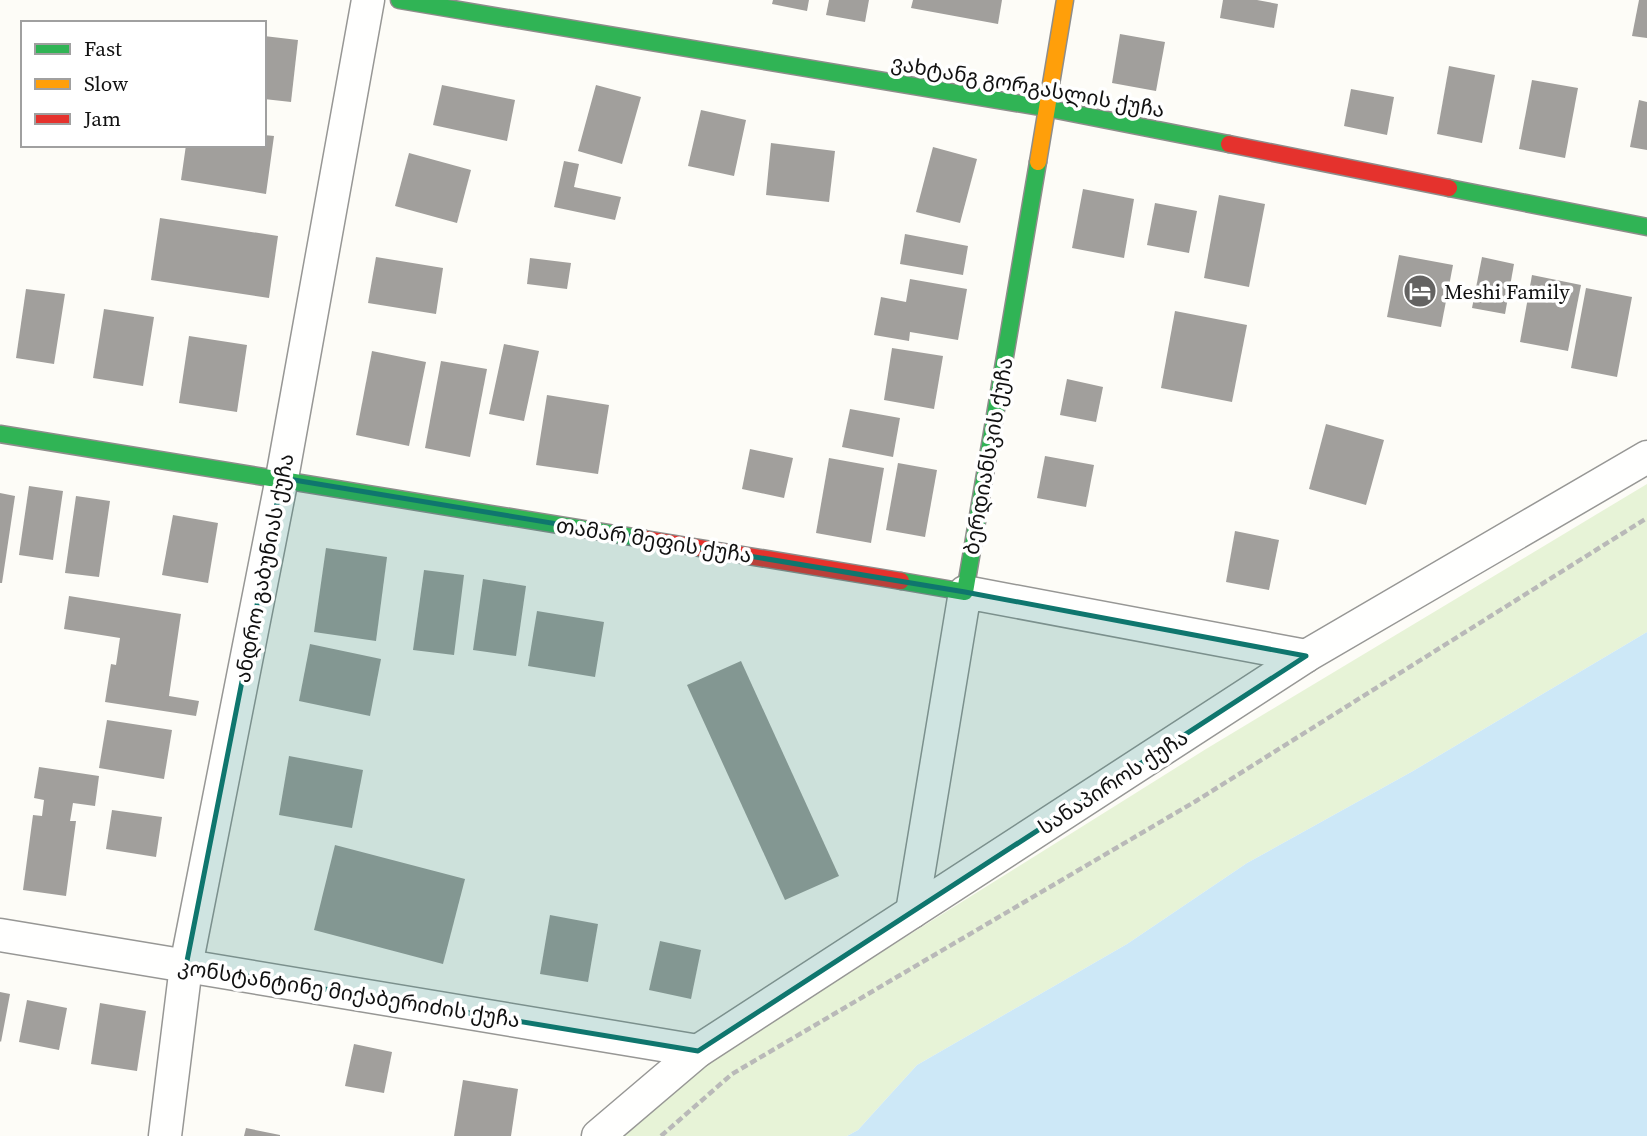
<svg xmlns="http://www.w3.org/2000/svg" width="1647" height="1136" font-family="'Source Serif 4','Noto Sans Georgian',serif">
<rect width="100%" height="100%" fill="#fdfcf7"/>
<path fill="#e7f3d7" d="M1647 484V632L1413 771 1247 863 1127 944 917 1065 858 1130 847 1136H620L709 1060 1206 749Z"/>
<path fill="#cde8f7" d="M1647 632V1136H847L858 1130 917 1065 1127 944 1247 863 1413 771Z"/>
<g fill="#a19f9c">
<path d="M773 0H809L807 11 772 4Z"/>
<path d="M829 0H869L865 22 826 15Z"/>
<path d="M913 0H1002L998 24 911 8Z"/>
<path d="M1223 0H1257L1278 4 1274 28 1220 18Z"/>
<path d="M1639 0H1647V38L1632 36Z"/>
<path d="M1120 34 1165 42 1156 91 1112 83Z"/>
<path d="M264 36 298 40 291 102 264 99Z"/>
<path d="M1449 66 1495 75 1482 143 1437 134Z"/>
<path d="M1532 80 1578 88 1565 158 1519 149Z"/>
<path d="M442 85 515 100 507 141 433 125Z"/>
<path d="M596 85 641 97 622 164 578 151Z"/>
<path d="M1351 89 1394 97 1387 135 1344 126Z"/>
<path d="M1639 100 1647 102V150L1630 147Z"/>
<path d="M701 110 746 120 734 176 688 166Z"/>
<path d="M264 135 274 136 266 194 181 180 186 145H264Z"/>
<path d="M771 143 835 151 829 202 766 195Z"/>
<path d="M933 147 977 159 960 223 916 212Z"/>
<path d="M409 153 471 170 457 223 395 206Z"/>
<path d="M564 161 579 164 574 187 621 197 615 220 554 207Z"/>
<path d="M1083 189 1134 199 1124 258 1072 248Z"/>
<path d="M1219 195 1265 204 1249 287 1204 278Z"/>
<path d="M1155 203 1197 211 1189 253 1147 245Z"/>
<path d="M160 218 278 236 269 298 151 280Z"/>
<path d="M905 234 968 246 963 275 900 264Z"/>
<path d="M1399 255 1453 265 1441 327 1387 317Z"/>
<path d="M376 257 443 268 436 314 368 303Z"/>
<path d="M1482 257 1514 264 1505 314 1472 308Z"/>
<path d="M530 258 571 263 567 289 527 284Z"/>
<path d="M1532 275 1581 285 1568 351 1520 342Z"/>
<path d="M910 279 967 289 958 340 910 332 909 341 874 335 881 297 906 302Z"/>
<path d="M1586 288 1632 297 1617 377 1571 368Z"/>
<path d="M26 289 65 294 54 364 16 358Z"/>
<path d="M104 309 154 317 143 386 93 378Z"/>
<path d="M1175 311 1247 325 1232 402 1161 388Z"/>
<path d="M189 336 247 345 237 412 179 403Z"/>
<path d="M504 344 539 351 524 421 489 414Z"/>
<path d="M892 348 943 356 934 409 884 400Z"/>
<path d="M372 351 426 362 409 446 356 435Z"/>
<path d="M441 361 487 369 470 457 425 448Z"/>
<path d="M1067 379 1103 387 1096 422 1060 415Z"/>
<path d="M547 395 609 405 598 474 536 465Z"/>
<path d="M850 409 900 418 893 457 842 447Z"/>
<path d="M1326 424 1384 440 1366 505 1309 489Z"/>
<path d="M750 449 793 458 784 498 742 489Z"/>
<path d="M1045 456 1094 465 1086 507 1037 498Z"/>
<path d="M829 458 884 468 871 543 816 533Z"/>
<path d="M898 463 937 470 925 537 886 530Z"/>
<path d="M29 486 63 491 53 560 19 555Z"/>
<path d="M0 493 15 496 2 583H0Z"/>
<path d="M76 496 110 501 99 577 65 573Z"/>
<path d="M173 515 218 523 208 583 162 575Z"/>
<path d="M1235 531 1279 540 1269 590 1226 582Z"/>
<path d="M326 548 387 557 376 641 314 632Z"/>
<path d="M424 570 464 575 454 655 413 650Z"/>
<path d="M483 579 526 586 516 656 473 650Z"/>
<path d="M69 596 181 614 169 696 199 701 196 716 105 702 111 664 116 665 120 638 64 629Z"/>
<path d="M537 611 604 622 595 677 528 666Z"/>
<path d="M310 644 381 659 370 716 299 701Z"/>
<path d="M741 661 839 876 785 900 687 685Z"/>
<path d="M107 720 172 730 164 779 99 768Z"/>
<path d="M289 756 363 770 352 828 279 815Z"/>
<path d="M39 767 99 776 95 806 73 803 70 821H76L66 896 23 890 33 815 42 816 44 800 34 798Z"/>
<path d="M112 810 162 817 156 857 106 849Z"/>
<path d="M335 845 465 879 443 964 314 930Z"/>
<path d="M550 915 598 924 588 982 540 974Z"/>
<path d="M660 941 701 950 691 999 649 990Z"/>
<path d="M0 992 10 994 1 1042 0 1041Z"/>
<path d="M27 1000 67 1008 59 1050 19 1042Z"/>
<path d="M100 1003 146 1011 137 1071 91 1064Z"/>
<path d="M354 1044 392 1052 384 1093 345 1086Z"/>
<path d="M463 1080 518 1089 511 1136H454Z"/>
<path d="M246 1128 280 1135V1136H244Z"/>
</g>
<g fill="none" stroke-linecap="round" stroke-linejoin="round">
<defs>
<g id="street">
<path d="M912 912 965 592 1306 656"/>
<path d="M0 935 698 1051"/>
<path d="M165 1136 186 966 282 478 368 0"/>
<path d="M598 1136 698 1051 1306 656 1647 457"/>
</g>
<g id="fast">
<path d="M399 0 1046 108 1229 144"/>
<path d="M1449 188 1647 227"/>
<path d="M0 434 645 539"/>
<path d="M901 581 965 592 1038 162"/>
</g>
<path id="slow" d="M1038 162 1065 0"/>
<g id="jam">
<path d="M1229 144 1449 188"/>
<path d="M645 539 901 581"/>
</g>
</defs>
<use href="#street" stroke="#979795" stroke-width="35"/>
<use href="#fast" stroke="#8e8d8b" stroke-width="19"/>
<use href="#slow" stroke="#8e8d8b" stroke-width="19"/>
<use href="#jam" stroke="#8e8d8b" stroke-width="19"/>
<path stroke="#b9b9b8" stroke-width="4.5" stroke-dasharray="7 3.5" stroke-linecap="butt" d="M661 1136 732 1074 1196 801 1647 518"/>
<use href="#street" stroke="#fffffe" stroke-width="32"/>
<use href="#fast" stroke="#30b455" stroke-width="16"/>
<use href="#slow" stroke="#ff9f0a" stroke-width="16"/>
<use href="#jam" stroke="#e5322d" stroke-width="16"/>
</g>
<path fill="#0f766e" fill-opacity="0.2" stroke="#0f766e" stroke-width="5" stroke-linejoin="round" d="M282 478 965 592 1306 656 698 1051 186 966Z"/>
<defs>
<symbol id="hotel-disc" viewBox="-11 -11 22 22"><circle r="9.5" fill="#646362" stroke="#fff"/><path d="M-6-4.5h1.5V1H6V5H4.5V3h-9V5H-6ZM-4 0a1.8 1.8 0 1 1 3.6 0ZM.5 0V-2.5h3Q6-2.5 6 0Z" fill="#fff"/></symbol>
</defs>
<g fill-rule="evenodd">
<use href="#hotel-disc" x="1401" y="272" width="38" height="38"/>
</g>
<g text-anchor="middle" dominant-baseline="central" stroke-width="7" stroke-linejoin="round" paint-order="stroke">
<g font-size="21" fill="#111" stroke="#fff">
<text transform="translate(1028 86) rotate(10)">ვახტანგ გორგასლის ქუჩა</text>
<text transform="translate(988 456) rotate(-80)">ბერდიანსკის ქუჩა</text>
<text transform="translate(654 540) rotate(9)">თამარ მეფის ქუჩა</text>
<text transform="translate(264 568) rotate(-79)">ანდრო გაბუნიას ქუჩა</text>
<text transform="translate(1113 782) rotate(-33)">სანაპიროს ქუჩა</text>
<text transform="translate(349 993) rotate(9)">კონსტანტინე მიქაბერიძის ქუჩა</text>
</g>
<g font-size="21" fill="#111" stroke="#fff" text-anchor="start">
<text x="1444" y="291">Meshi Family</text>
</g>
</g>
<rect x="21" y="21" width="245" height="126" fill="#ffffff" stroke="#a0a0a0" stroke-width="2"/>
<rect x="35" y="44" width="35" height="10" fill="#30b455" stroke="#a0a0a0" stroke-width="2"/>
<text x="84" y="56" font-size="21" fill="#111111">Fast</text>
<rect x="35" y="79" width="35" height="10" fill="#ff9f0a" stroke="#a0a0a0" stroke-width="2"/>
<text x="84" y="91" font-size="21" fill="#111111">Slow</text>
<rect x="35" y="114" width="35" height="10" fill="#e5322d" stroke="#a0a0a0" stroke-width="2"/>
<text x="84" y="126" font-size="21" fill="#111111">Jam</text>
</svg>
